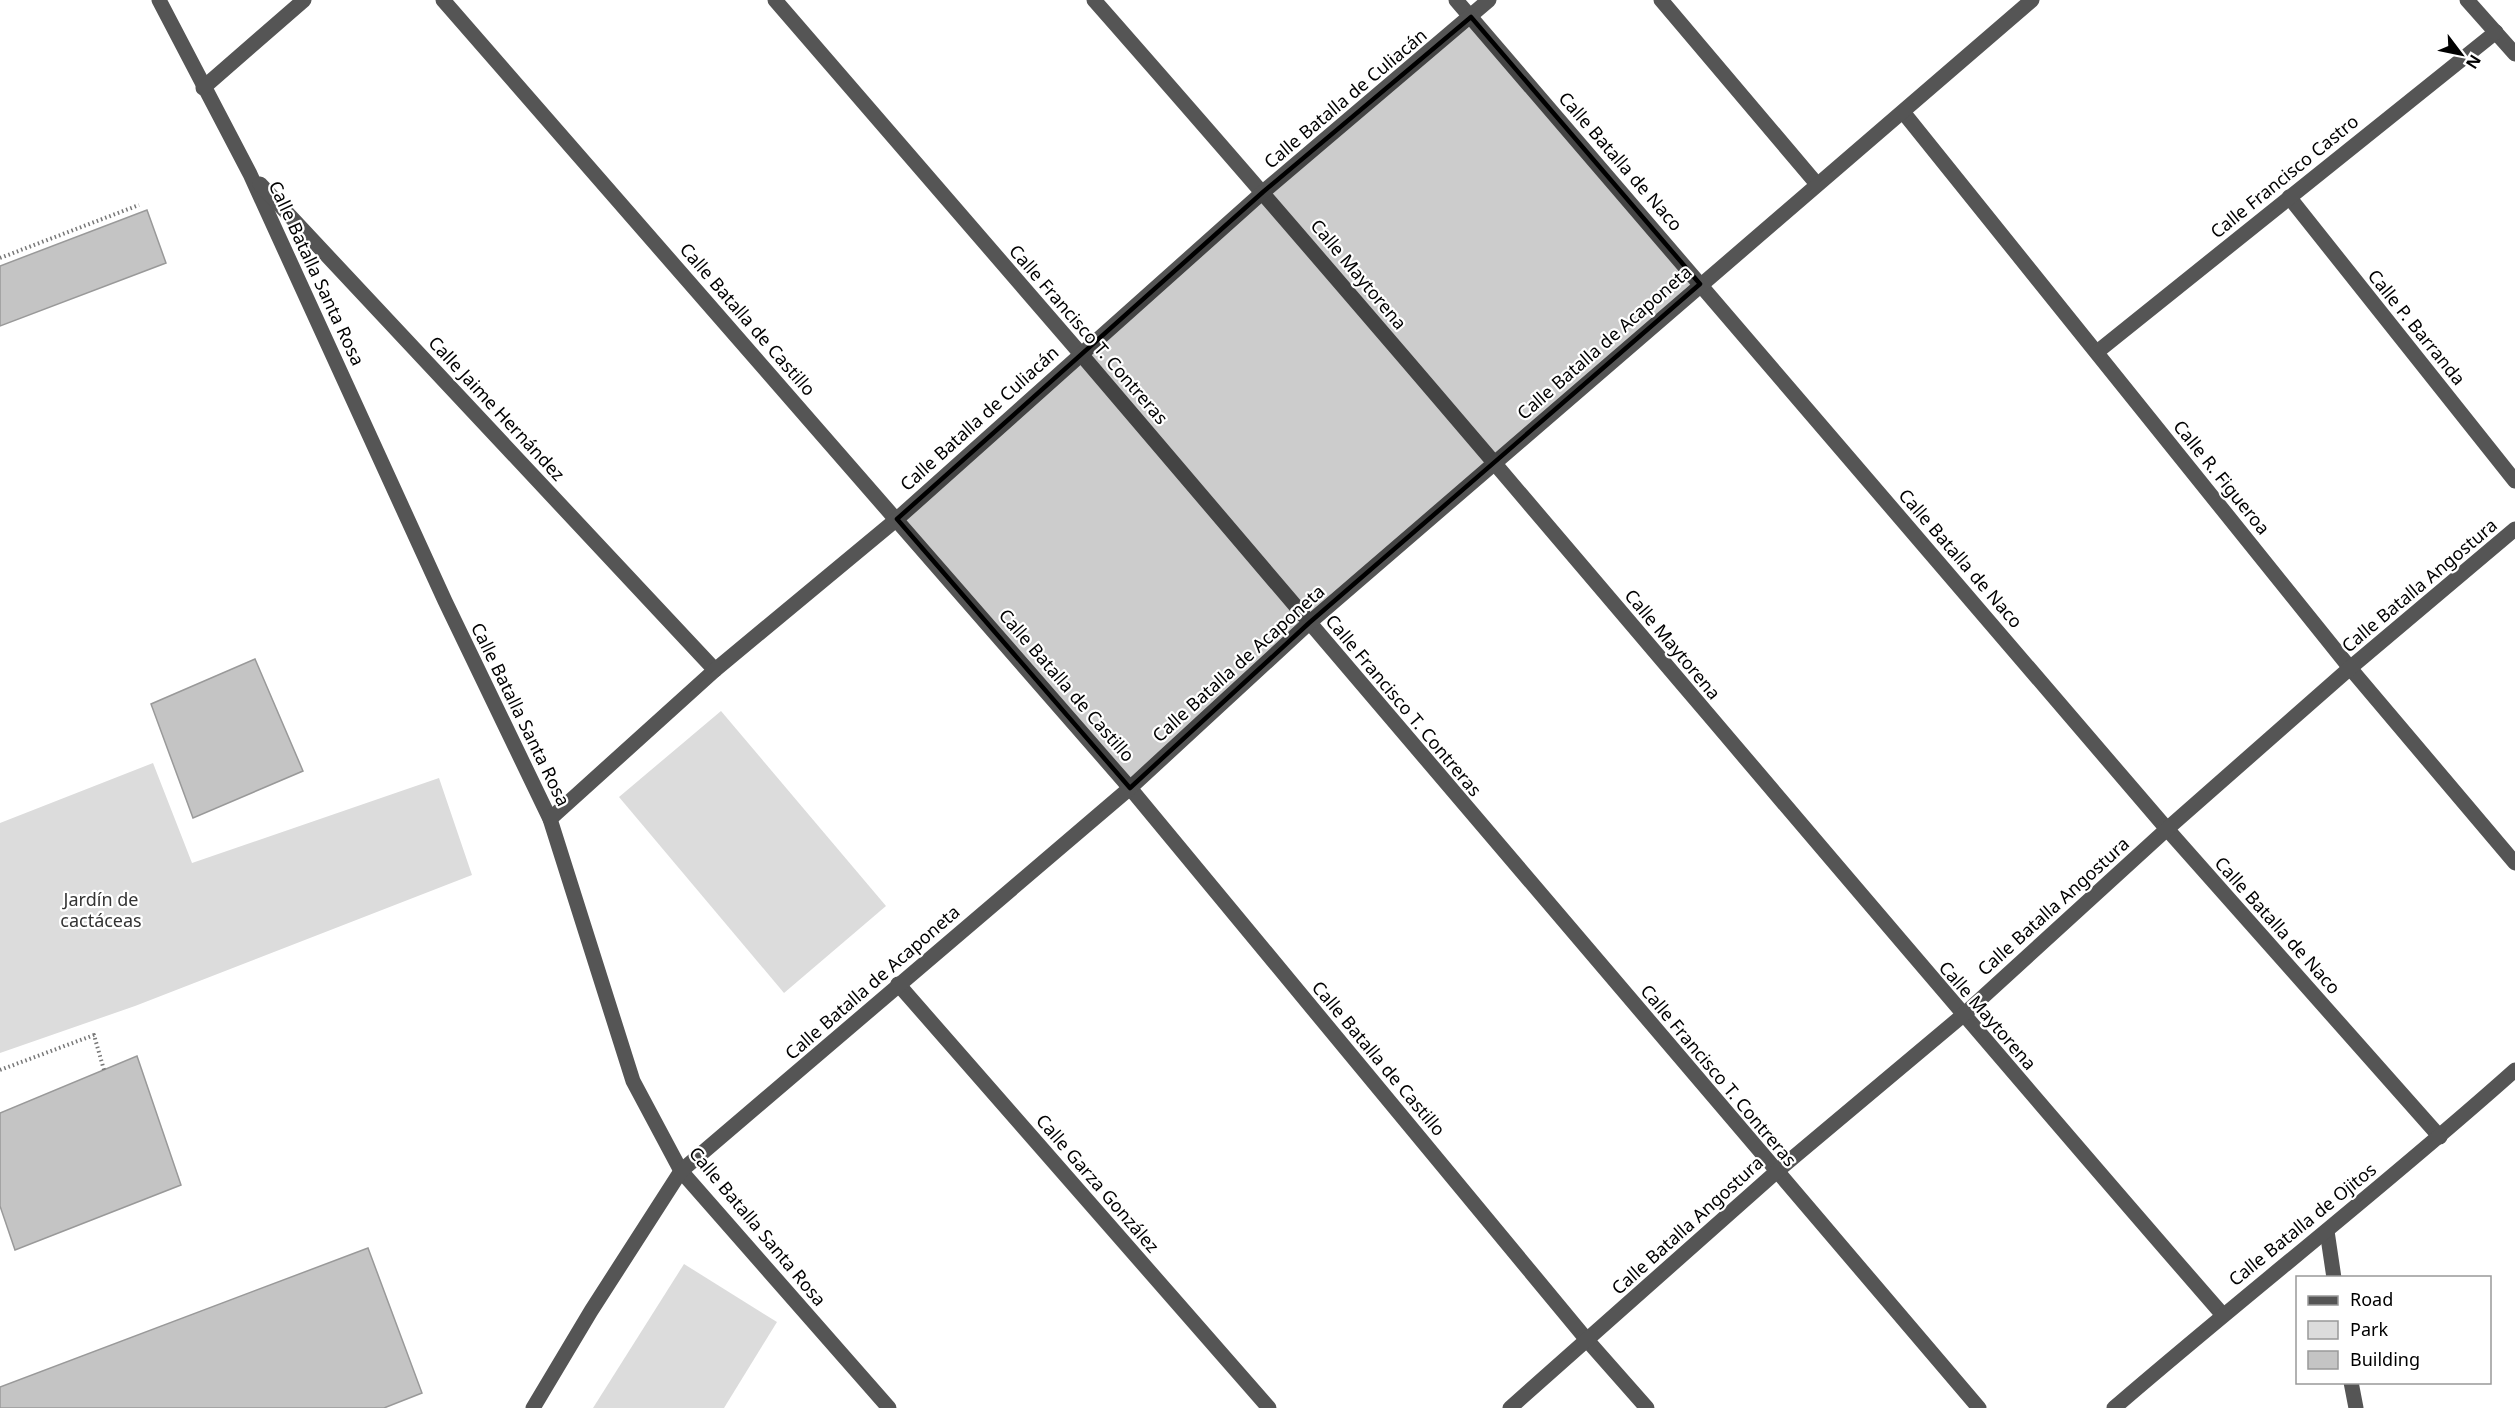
<svg xmlns="http://www.w3.org/2000/svg" width="2515" height="1408" font-family="'Noto Sans',sans-serif">
<rect width="100%" height="100%" fill="#fff"/>
<g fill="#dcdcdc">
<path d="M721 711 886 906 784 993 619 797Z"/>
<path d="M153 763 192 863 439 778 472 875 135 1006 0 1053V823Z"/>
<path d="M684 1264 777 1322 724 1408H593Z"/>
</g>
<g fill="#c4c4c4" stroke="#999" stroke-width="1.5">
<path d="M147 210 166 263 0 326V266Z"/>
<path d="M255 659 303 771 193 818 151 704Z"/>
<path d="M137 1056 181 1185 15 1250 0 1206V1113Z"/>
<path d="M368 1248 422 1393 384 1408H0V1387Z"/>
</g>
<g fill="none" stroke-linecap="round" stroke-linejoin="round">
<g stroke="#777" stroke-width="4" stroke-dasharray="1.5 3" stroke-linecap="butt">
<path d="M0 258 139 205"/>
<path d="M0 1070 94 1035 104 1070"/>
</g>
<g stroke="#555" stroke-width="15">
<path d="M159 0 250 174 445 601 550 819 633 1081 681 1171 889 1408"/>
<path d="M443 0 1130 788 1587 1340 1647 1408"/>
<path d="M775 0 1080 353 1979 1408"/>
<path d="M1094 0C1476 434 1843 879 2222 1314"/>
<path d="M1456 0 2167 829 2440 1137"/>
<path d="M1661 0 1816 183"/>
<path d="M2467 0 2515 54"/>
<path d="M203 88 304 0"/>
<path d="M1903 112 2350 668 2515 863"/>
<path d="M260 184 715 670"/>
<path d="M2289 197 2515 481"/>
<path d="M2097 352 2496 32"/>
<path d="M550 819 715 670 897 519 1263 192 1489 0"/>
<path d="M898 984 1269 1408"/>
<path d="M2327 1231 2334 1278"/>
<path d="M2351 1382 2356 1408"/>
<path d="M533 1408 591 1311 681 1171 1130 788 1309 623 2032 0"/>
<path d="M1510 1408 1776 1172 1962 1016 2167 829 2350 668 2515 529"/>
<path d="M2114 1408C2246 1294 2384 1187 2515 1070"/>
</g>
</g>
<path fill="#000" fill-opacity="0.2" stroke="#000" stroke-width="4.5" stroke-linejoin="round" d="M1471 17 1700 284 1309 623 1130 788 897 519 1263 192Z"/>
<g text-anchor="middle" dominant-baseline="central" stroke-width="4.5" stroke-linejoin="round" paint-order="stroke">
<g font-size="18" fill="#000" stroke="#fff">
<text transform="translate(1345 98) rotate(-40)">Calle Batalla de Culiacán</text>
<text transform="translate(1621 161) rotate(49)">Calle Batalla de Naco</text>
<text transform="translate(2284 176) rotate(-39)">Calle Francisco Castro</text>
<text transform="translate(317 273) rotate(65)">Calle Batalla Santa Rosa</text>
<text transform="translate(1359 274) rotate(50)">Calle Maytorena</text>
<text transform="translate(748 319) rotate(49)">Calle Batalla de Castillo</text>
<text transform="translate(2417 327) rotate(51)">Calle P. Barranda</text>
<text transform="translate(1089 334) rotate(49)">Calle Francisco T. Contreras</text>
<text transform="translate(1604 342) rotate(-41)">Calle Batalla de Acaponeta</text>
<text transform="translate(497 408) rotate(47)">Calle Jaime Hernández</text>
<text transform="translate(979 418) rotate(-42)">Calle Batalla de Culiacán</text>
<text transform="translate(2222 477) rotate(51)">Calle R. Figueroa</text>
<text transform="translate(1961 558) rotate(49)">Calle Batalla de Naco</text>
<text transform="translate(2419 585) rotate(-40)">Calle Batalla Angostura</text>
<text transform="translate(1673 644) rotate(50)">Calle Maytorena</text>
<text transform="translate(1238 663) rotate(-42)">Calle Batalla de Acaponeta</text>
<text transform="translate(1067 685) rotate(49)">Calle Batalla de Castillo</text>
<text transform="translate(1404 705) rotate(50)">Calle Francisco T. Contreras</text>
<text transform="translate(521 714) rotate(64)">Calle Batalla Santa Rosa</text>
<text transform="translate(2053 906) rotate(-42)">Calle Batalla Angostura</text>
<text transform="translate(2278 925) rotate(48)">Calle Batalla de Naco</text>
<text transform="translate(872 982) rotate(-41)">Calle Batalla de Acaponeta</text>
<text transform="translate(1988 1015) rotate(49)">Calle Maytorena</text>
<text transform="translate(1379 1058) rotate(50)">Calle Batalla de Castillo</text>
<text transform="translate(1719 1075) rotate(50)">Calle Francisco T. Contreras</text>
<text transform="translate(1098 1183) rotate(49)">Calle Garza González</text>
<text transform="translate(2302 1224) rotate(-39)">Calle Batalla de Ojitos</text>
<text transform="translate(1687 1225) rotate(-42)">Calle Batalla Angostura</text>
<text transform="translate(758 1226) rotate(50)">Calle Batalla Santa Rosa</text>
</g>
<g font-size="18" fill="#333" stroke="#fff">
<text x="101" y="899">Jardín de<tspan x="101" dy="21">cactáceas</tspan></text>
</g>
</g>
<rect x="2296" y="1276" width="195" height="108" fill="#ffffff" stroke="#999999" stroke-width="1.5"/>
<rect x="2308" y="1296" width="30" height="9" fill="#555555" stroke="#999999" stroke-width="1.5"/>
<text x="2350" y="1306" font-size="18" fill="#000000">Road</text>
<rect x="2308" y="1321" width="30" height="18" fill="#dcdcdc" stroke="#999999" stroke-width="1.5"/>
<text x="2350" y="1336" font-size="18" fill="#000000">Park</text>
<rect x="2308" y="1351" width="30" height="18" fill="#c4c4c4" stroke="#999999" stroke-width="1.5"/>
<text x="2350" y="1366" font-size="18" fill="#000000">Building</text>
<g transform="translate(2461 54) rotate(122)" stroke="#ffffff" stroke-width="4.5" paint-order="stroke">
<path d="M0-4.5L10 22L0 15L-10 22Z" fill="#000000"/>
<text y="-9" font-size="16" font-weight="bold" text-anchor="middle" fill="#000000">N</text>
</g>
</svg>
